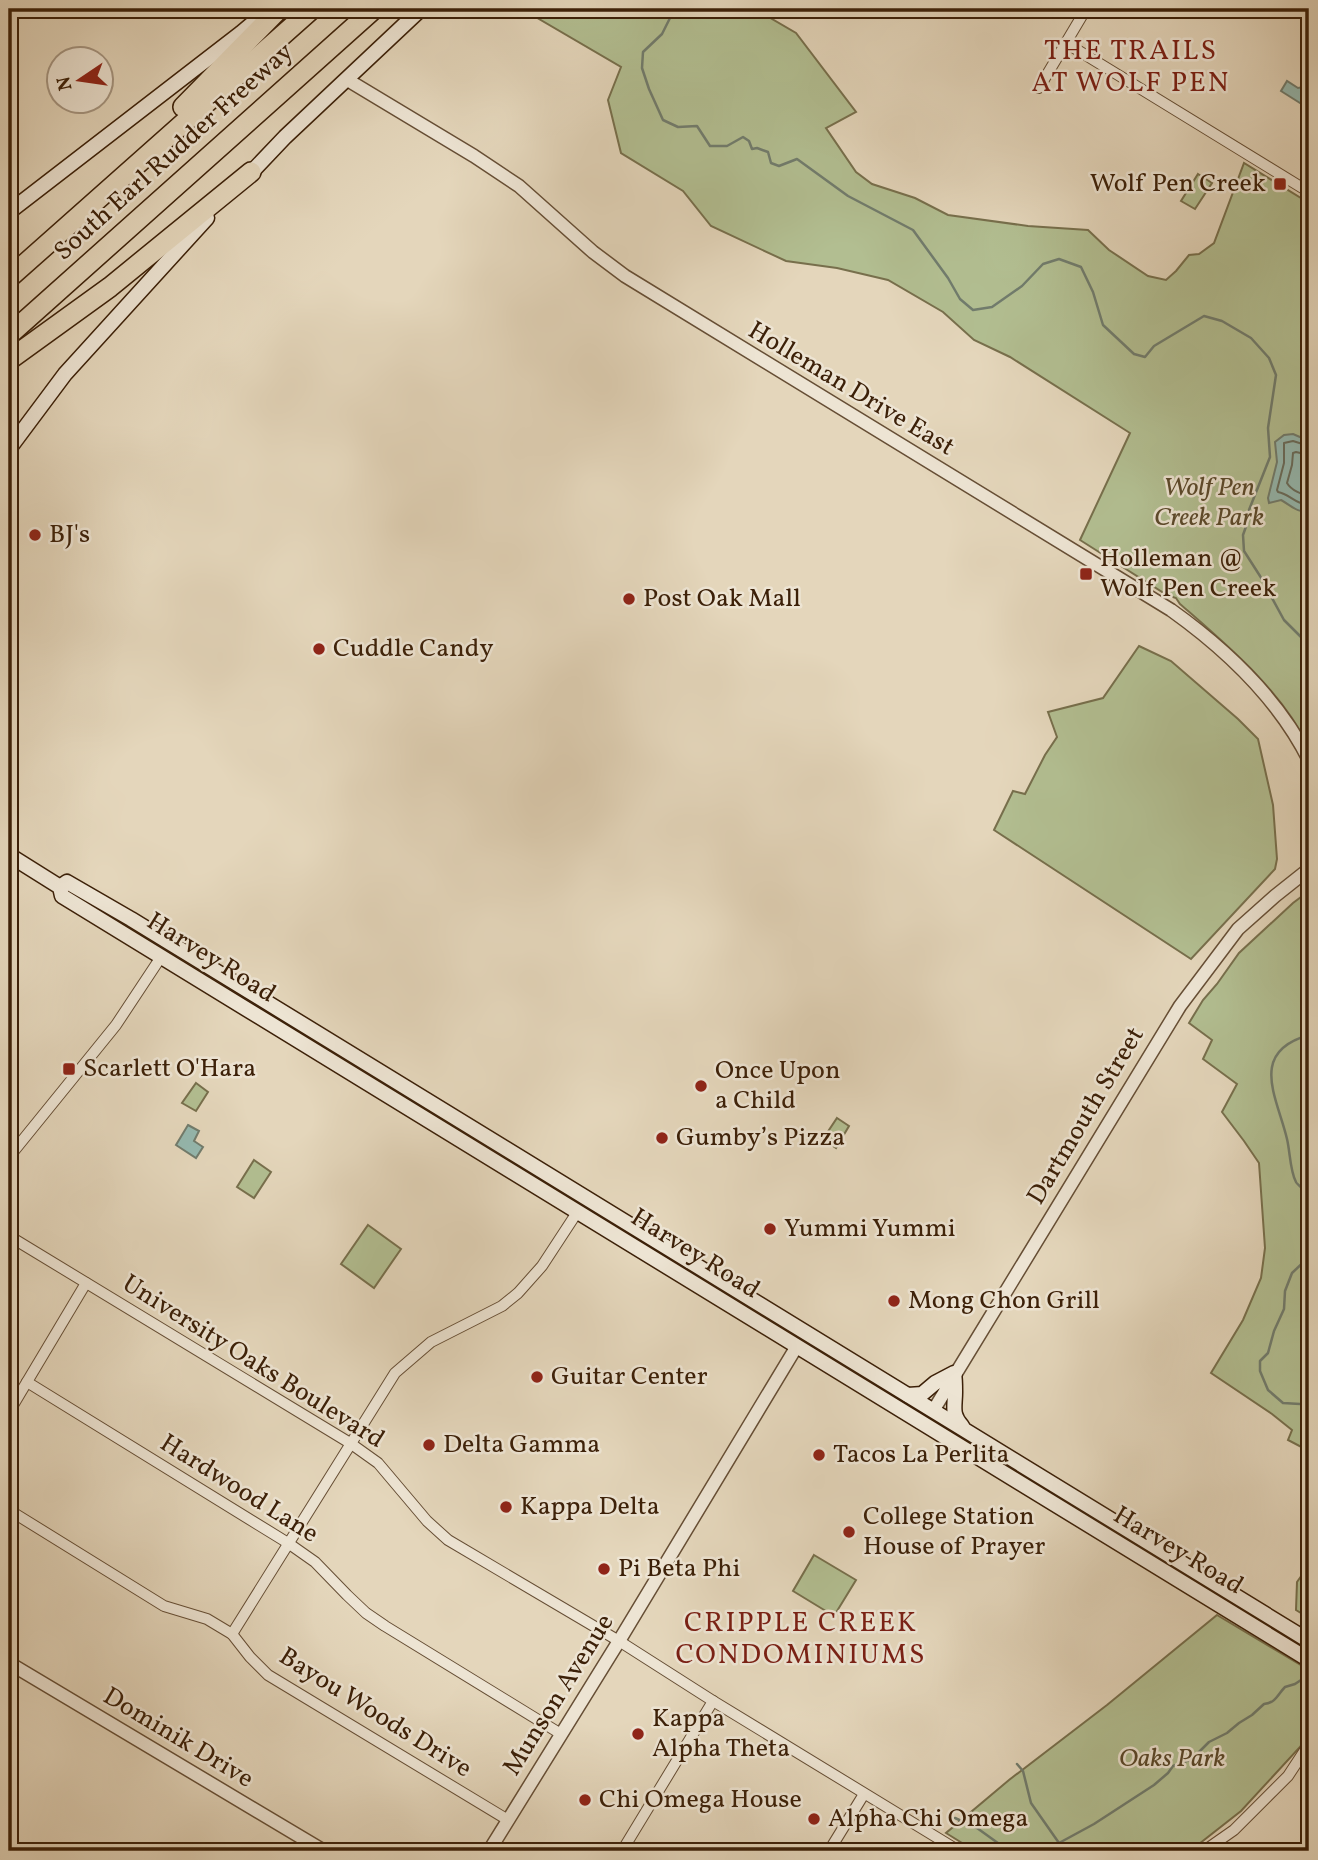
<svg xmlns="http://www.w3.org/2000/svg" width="1318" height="1860" font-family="Vollkorn,serif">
<rect width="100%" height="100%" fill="#e4d6bb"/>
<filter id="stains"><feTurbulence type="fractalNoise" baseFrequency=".00286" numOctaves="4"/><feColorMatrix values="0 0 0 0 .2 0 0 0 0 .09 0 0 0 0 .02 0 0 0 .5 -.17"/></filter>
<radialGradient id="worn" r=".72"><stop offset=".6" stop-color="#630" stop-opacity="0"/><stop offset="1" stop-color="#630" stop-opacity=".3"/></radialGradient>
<g fill="#b2be91" stroke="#776f4c" stroke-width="2">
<path d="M522 9H755L796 33 856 112 826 128 856 172 872 184 915 198 948 215 1028 226 1088 230 1109 250 1148 276 1166 280 1176 271 1189 255 1199 254 1214 243 1244 163 1309 203V747C1280 689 1228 646 1180 604L1176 598 1167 595 1080 540 1130 433 1010 357 974 340 943 312 888 280 837 268 786 261 711 226 683 191 621 153 608 100 621 67Z"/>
<path d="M1198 174 1212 183 1195 209 1181 201Z"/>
<path d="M1139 646 1171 661 1238 719 1258 739 1273 805 1277 859 1275 869 1191 959 994 830 1013 791 1025 794 1045 755 1057 737 1048 712 1103 698Z"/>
<path d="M1309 891V1451L1288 1440 1292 1430 1272 1414 1211 1373 1243 1320 1261 1278 1265 1248 1259 1163 1244 1141 1222 1112 1237 1084 1203 1059 1212 1040 1189 1023 1203 1000 1217 984 1239 953 1293 903Z"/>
<path d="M196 1083 208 1092 196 1111 182 1103Z"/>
<path d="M837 1118 849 1126 836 1148 823 1139Z"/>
<path d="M254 1160 271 1172 254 1198 237 1187Z"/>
<path d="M368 1225 401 1249 374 1288 341 1264Z"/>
<path d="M814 1555 856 1580 834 1616 793 1591Z"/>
<path d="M1309 1565V1618L1296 1610 1297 1582Z"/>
<path d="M1217 1615 1309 1670V1733L1300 1747 1241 1811 1190 1851H975L946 1833 1009 1780 1107 1705Z"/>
</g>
<g fill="#95b9b0" stroke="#717c6d" stroke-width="2">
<path d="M1308 79 1309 95 1305 102 1300 103 1281 91 1287 81 1298 88 1303 87Z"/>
<path d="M1293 434 1309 441V510C1297 514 1291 505 1281 500L1269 503 1268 498 1277 462 1275 442 1284 435Z"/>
<path d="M188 1125 199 1131 194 1141 203 1147 196 1158 176 1145Z"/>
</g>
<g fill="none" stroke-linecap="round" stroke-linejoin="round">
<g stroke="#686c5c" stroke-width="2">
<path d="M1309 446 1293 441 1284 443V463L1277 490 1278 492C1290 494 1296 505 1309 504"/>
<path d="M1309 455 1296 452 1293 453 1292 465 1287 483C1291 490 1302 495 1309 495"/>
</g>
<g stroke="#717c6d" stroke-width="2.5">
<path d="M665 9 670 18 662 34 643 52 642 68 649 89 663 120 678 127 697 126 710 146H727L743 137 749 141 752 149 757 148 768 152 771 163 779 166 797 159 848 196 913 230 948 278 960 299 973 310 992 307 1022 286 1043 264 1059 259 1081 267 1093 292 1103 325 1134 354 1145 357 1154 346 1204 316 1222 321 1251 338 1269 358 1276 375 1268 428 1270 457 1249 510 1248 521 1243 535 1244 551 1260 576 1284 620 1305 641 1302 657 1309 667"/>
<path d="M1309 1035C1248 1052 1277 1097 1287 1139 1290 1151 1290 1171 1296 1182 1296 1183 1303 1189 1304 1190L1309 1189"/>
<path d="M1309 1257 1292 1273 1285 1291 1284 1309 1274 1331 1268 1353 1260 1361V1371L1268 1390 1283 1403 1300 1404 1309 1402"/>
<path d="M1017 1764 1023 1771 1031 1803 1059 1843"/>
<path d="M955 1818 977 1828 1009 1851"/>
<path d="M1035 1851 1059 1843 1094 1824 1154 1785 1168 1773 1173 1766 1192 1759 1209 1742 1227 1733 1239 1723 1252 1715 1264 1704C1276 1703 1278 1694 1285 1687L1295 1684 1307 1676"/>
</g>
<defs>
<g id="minor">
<path d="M1066 43 1309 192"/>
<path d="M1039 88 1086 9"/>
<path d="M9 1157 116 1025 161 957"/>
<path d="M9 1236 350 1443 378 1463 427 1521 448 1540 619 1641 713 1701 959 1851"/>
<path d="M27 1382 288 1543 315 1562 347 1595 366 1613 385 1626 561 1734"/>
<path d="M9 1412 86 1283"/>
<path d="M9 1510 164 1606 207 1619 232 1634 250 1657 268 1675 508 1820"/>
<path d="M232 1634 395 1373 431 1342 502 1306 518 1293 542 1266 578 1211"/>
<path d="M622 1851 713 1701"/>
<path d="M829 1851 864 1794"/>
<path d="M1204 1851 1234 1830 1288 1776 1309 1744"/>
</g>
<g id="tertiary">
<path d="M346 79 474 156 519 186 593 252 625 276 1171 610C1227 650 1278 698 1309 760"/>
<path d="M933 1411 1180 1006 1238 929 1275 896 1309 869"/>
<path d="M9 1663 324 1851"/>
<path d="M489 1851 619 1641 797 1346"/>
</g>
<g id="secondary">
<path d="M246 178 285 137 421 9"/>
<path d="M9 212 241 33 260 17"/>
<path d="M9 449 65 374 207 218"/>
<path d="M9 855 60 887 62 896 1309 1660"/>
<path d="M60 887 67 882 131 919 1309 1641"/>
<path d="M908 1395 922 1394 935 1383 954 1373C955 1379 955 1386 955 1392 955 1407 951 1414 962 1426"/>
</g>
<g id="motorway">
<path d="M183 107 279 9"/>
<path d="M9 278 312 9"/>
<path d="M9 335 374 9"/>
<path d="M9 360 110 287 251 172"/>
</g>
</defs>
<use href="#minor" stroke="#664e35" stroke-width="12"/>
<use href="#tertiary" stroke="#664e35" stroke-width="15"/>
<use href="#secondary" stroke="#3c2008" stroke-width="17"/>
<use href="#motorway" stroke="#3c2008" stroke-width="22"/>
<use href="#minor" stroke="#ede4d3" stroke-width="10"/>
<use href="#tertiary" stroke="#ede4d3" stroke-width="12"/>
<use href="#secondary" stroke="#ede4d3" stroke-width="14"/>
<use href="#motorway" stroke="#e4d6bb" stroke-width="19"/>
</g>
<g fill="#8f2418" stroke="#ede4d3" stroke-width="2.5">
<rect x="1273" y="177" width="14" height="14" rx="3.5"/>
<circle cx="35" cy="535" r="7"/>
<rect x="1079" y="567" width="14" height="14" rx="3.5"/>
<circle cx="629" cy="599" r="7"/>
<circle cx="319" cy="649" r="7"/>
<rect x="62" y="1062" width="14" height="14" rx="3.5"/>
<circle cx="701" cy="1086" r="7"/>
<circle cx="662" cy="1138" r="7"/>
<circle cx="770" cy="1229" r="7"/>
<circle cx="894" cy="1301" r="7"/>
<circle cx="537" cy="1377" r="7"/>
<circle cx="429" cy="1445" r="7"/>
<circle cx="819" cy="1455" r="7"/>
<circle cx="506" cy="1507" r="7"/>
<circle cx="849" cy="1532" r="7"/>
<circle cx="604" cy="1569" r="7"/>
<circle cx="638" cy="1734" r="7"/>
<circle cx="585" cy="1800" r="7"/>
<circle cx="814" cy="1819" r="7"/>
</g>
<g text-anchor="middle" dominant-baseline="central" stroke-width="5" stroke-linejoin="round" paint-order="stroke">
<g font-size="26" fill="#3c2008" stroke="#ede4d3">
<text transform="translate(174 152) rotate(-42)">South Earl Rudder Freeway</text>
<text transform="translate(851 389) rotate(31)">Holleman Drive East</text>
<text transform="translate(211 958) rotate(32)">Harvey Road</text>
<text transform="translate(1086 1116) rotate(-59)">Dartmouth Street</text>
<text transform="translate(695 1254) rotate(32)">Harvey Road</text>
<text transform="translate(253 1362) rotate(32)">University Oaks Boulevard</text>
<text transform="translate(239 1489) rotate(32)">Hardwood Lane</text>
<text transform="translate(1178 1551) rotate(31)">Harvey Road</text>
<text transform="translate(559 1695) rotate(-58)">Munson Avenue</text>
<text transform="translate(375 1713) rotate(32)">Bayou Woods Drive</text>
<text transform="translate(178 1738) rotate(31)">Dominik Drive</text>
</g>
<g font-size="26" fill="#3c2008" stroke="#ede4d3" text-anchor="start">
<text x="1266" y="184" text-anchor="end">Wolf Pen Creek</text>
<text x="49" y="535">BJ's</text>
<text x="1100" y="559">Holleman @<tspan x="1100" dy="30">Wolf Pen Creek</tspan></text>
<text x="643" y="599">Post Oak Mall</text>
<text x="333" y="649">Cuddle Candy</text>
<text x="83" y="1069">Scarlett O'Hara</text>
<text x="715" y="1071">Once Upon<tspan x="715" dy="30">a Child</tspan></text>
<text x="676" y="1138">Gumby’s Pizza</text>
<text x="784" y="1229">Yummi Yummi</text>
<text x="908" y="1301">Mong Chon Grill</text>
<text x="551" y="1377">Guitar Center</text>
<text x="443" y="1445">Delta Gamma</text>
<text x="833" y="1455">Tacos La Perlita</text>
<text x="520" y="1507">Kappa Delta</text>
<text x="863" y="1517">College Station<tspan x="863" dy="30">House of Prayer</tspan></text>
<text x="618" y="1569">Pi Beta Phi</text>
<text x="652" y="1719">Kappa<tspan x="652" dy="30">Alpha Theta</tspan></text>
<text x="599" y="1800">Chi Omega House</text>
<text x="828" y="1819">Alpha Chi Omega</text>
</g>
<g font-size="26" font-style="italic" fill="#5a482a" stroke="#ede4d3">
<text x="1209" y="488">Wolf Pen<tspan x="1209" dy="30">Creek Park</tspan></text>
<text x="1172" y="1759">Oaks Park</text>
</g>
<g font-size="28" letter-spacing="2" fill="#7a1f14" stroke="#ede4d3">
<text x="1131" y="51">THE TRAILS<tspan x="1131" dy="32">AT WOLF PEN</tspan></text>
<text x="801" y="1623">CRIPPLE CREEK<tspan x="801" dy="32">CONDOMINIUMS</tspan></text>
</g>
</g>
<rect width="1318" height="1860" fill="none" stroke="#e4d6bb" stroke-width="35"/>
<rect x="10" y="10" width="1297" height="1839" fill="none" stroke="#3c2008" stroke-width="3.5"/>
<rect x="18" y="18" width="1283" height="1825" fill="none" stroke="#3c2008" stroke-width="2"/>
<g transform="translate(80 80) rotate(257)"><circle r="33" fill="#ede4d3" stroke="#a69682" stroke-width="2"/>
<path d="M0-5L12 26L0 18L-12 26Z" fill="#8f2418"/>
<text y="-10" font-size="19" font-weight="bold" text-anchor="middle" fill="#3c2008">N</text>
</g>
<rect width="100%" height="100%" filter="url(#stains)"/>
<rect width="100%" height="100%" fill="url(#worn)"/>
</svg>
